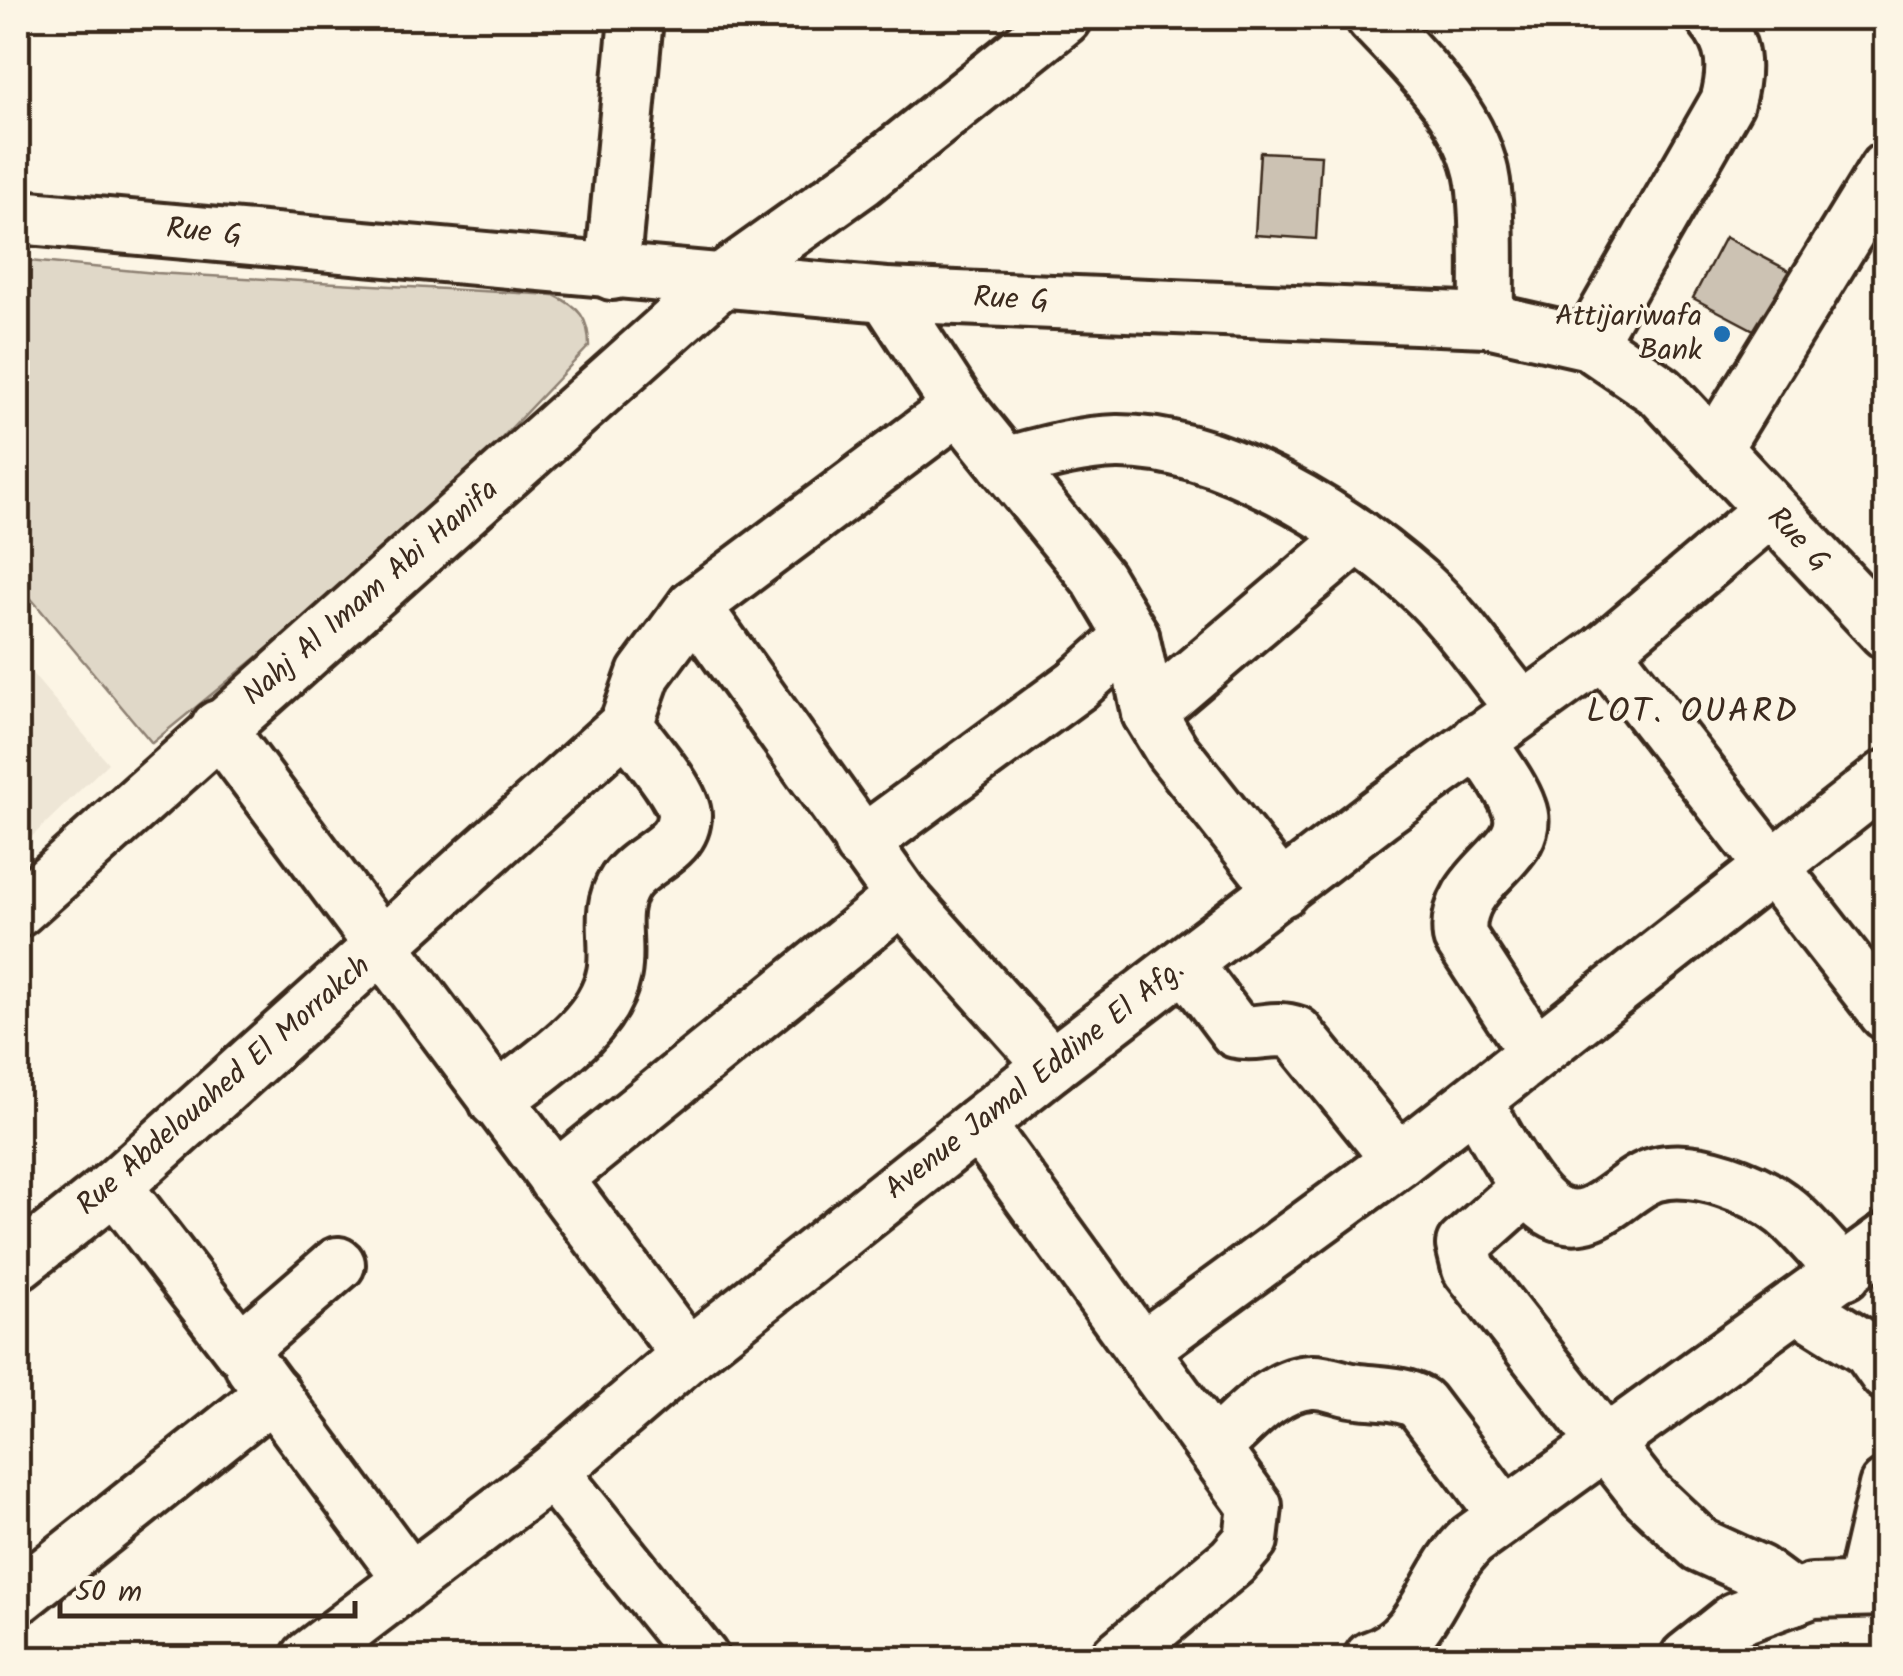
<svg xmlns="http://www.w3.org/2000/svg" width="1903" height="1676" font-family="Kalam,sans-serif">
<rect width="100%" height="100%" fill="#fcf5e5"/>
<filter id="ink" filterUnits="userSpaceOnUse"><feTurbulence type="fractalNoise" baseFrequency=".01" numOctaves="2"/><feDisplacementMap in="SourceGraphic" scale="20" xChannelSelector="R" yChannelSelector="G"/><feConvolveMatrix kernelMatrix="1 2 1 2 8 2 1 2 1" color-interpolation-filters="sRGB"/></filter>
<g filter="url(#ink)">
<path fill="#eee6d6" d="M18 657 108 763 18 850Z"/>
<path fill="#e0d8c8" stroke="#8e8173" stroke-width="2.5" d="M18 260 156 273 554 295C579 307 589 318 589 346L479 462 343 587 152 743 18 583Z"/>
<g fill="#ccc2b3" stroke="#3b2a1e" stroke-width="2.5">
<path d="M1260 152 1321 155 1316 239 1255 235Z"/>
<path d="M1725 237 1801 277 1769 338 1693 298Z"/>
</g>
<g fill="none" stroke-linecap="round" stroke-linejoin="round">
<defs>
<g id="minor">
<path d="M1373 18C1415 62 1474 118 1483 182 1489 227 1486 275 1487 320"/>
<path d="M18 217 886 295 1487 320 1589 343 1661 392 1886 632"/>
<path d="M612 273 636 18"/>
<path d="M886 295 959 407 1098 579 1132 636 1149 713 1172 751 1282 890"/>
<path d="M1589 343 1727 102C1736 69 1735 44 1713 18"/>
<path d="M1715 448 1886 169"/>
<path d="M1005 464C1042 454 1078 443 1117 442 1220 441 1345 519 1420 586 1458 621 1489 669 1522 708"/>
<path d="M694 606 902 897 1052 1065"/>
<path d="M1604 651 1886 1013"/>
<path d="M1149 713 1357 536"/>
<path d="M626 725 644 674 694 606 959 407"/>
<path d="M218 727 688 1355"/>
<path d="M1478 740C1491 761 1511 785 1519 808 1537 855 1451 875 1460 937L1535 1052"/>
<path d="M861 844 1077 685 1132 636"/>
<path d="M18 910 726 277 862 180 1064 18"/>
<path d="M1185 963 1236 1031C1258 1036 1274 1025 1296 1033L1399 1160"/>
<path d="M1476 1101C1493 1130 1525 1197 1555 1212 1596 1232 1623 1182 1657 1174 1696 1164 1757 1188 1786 1212 1807 1230 1825 1253 1844 1273"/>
<path d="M978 1124 1255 1506 1251 1540 1233 1561 1117 1658"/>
<path d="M555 1179 902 897"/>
<path d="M115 1186 240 1349 338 1264"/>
<path d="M1528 1187 1463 1245 1469 1269 1644 1492 1700 1545 1759 1572 1794 1598"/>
<path d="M18 1263 115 1186 626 725C639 743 684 794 684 815 684 849 641 858 625 882 606 911 620 942 614 973 603 1030 538 1066 496 1101"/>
<path d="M1797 1305 1869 1350 1886 1374"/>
<path d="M1143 1348 1399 1160 1886 777"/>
<path d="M252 1366 409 1578"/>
<path d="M1215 1447C1241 1423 1274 1383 1312 1382 1328 1381 1343 1390 1359 1391 1382 1394 1399 1392 1420 1403L1505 1515"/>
<path d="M552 1472 702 1658"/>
<path d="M1862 1589 1886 1486"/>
<path d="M18 1597 273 1393"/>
<path d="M308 1658 552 1472 688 1355 1052 1065 1380 813 1604 651 1769 511"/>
<path d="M1371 1658C1425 1643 1433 1576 1472 1540L1886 1240"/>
<path d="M1687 1658 1736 1619 1812 1591 1886 1589"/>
</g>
</defs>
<use href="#minor" stroke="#3b2a1e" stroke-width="60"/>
<use href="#minor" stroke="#fcf5e5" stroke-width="52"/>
</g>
</g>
<circle fill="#1f6fb2" stroke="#fcf5e5" stroke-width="4" cx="1722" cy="334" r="10"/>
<g text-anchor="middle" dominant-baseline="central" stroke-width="8" stroke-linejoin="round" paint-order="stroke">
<g font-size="30" fill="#3b2a1e" stroke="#fcf5e5">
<text transform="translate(204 233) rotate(6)">Rue G</text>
<text transform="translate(1011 300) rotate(3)">Rue G</text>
<text transform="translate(1798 540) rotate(47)">Rue G</text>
<text transform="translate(371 593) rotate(-41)">Nahj Al Imam Abi Hanifa</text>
<text transform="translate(1035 1080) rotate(-38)">Avenue Jamal Eddine El Afg.</text>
<text transform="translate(224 1086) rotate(-41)">Rue Abdelouahed El Morrakch</text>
</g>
<g font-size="30" fill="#3b2a1e" stroke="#fcf5e5" text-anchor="end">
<text x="1702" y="317">Attijariwafa<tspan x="1702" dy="34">Bank</tspan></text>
</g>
<g font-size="35" letter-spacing="2.5" fill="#3b2a1e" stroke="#fcf5e5">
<text x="1693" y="713">LOT. OUARD</text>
</g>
</g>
<rect width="1903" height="1676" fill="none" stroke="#fcf5e5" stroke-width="60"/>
<rect x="30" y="30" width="1843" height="1616" fill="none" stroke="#3b2a1e" stroke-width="4" filter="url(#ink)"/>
<path d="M60 1601v15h295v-15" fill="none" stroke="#3b2a1e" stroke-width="5"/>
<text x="75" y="1601" font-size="30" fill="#3b2a1e" stroke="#fcf5e5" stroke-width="8" paint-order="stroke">50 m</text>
</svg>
